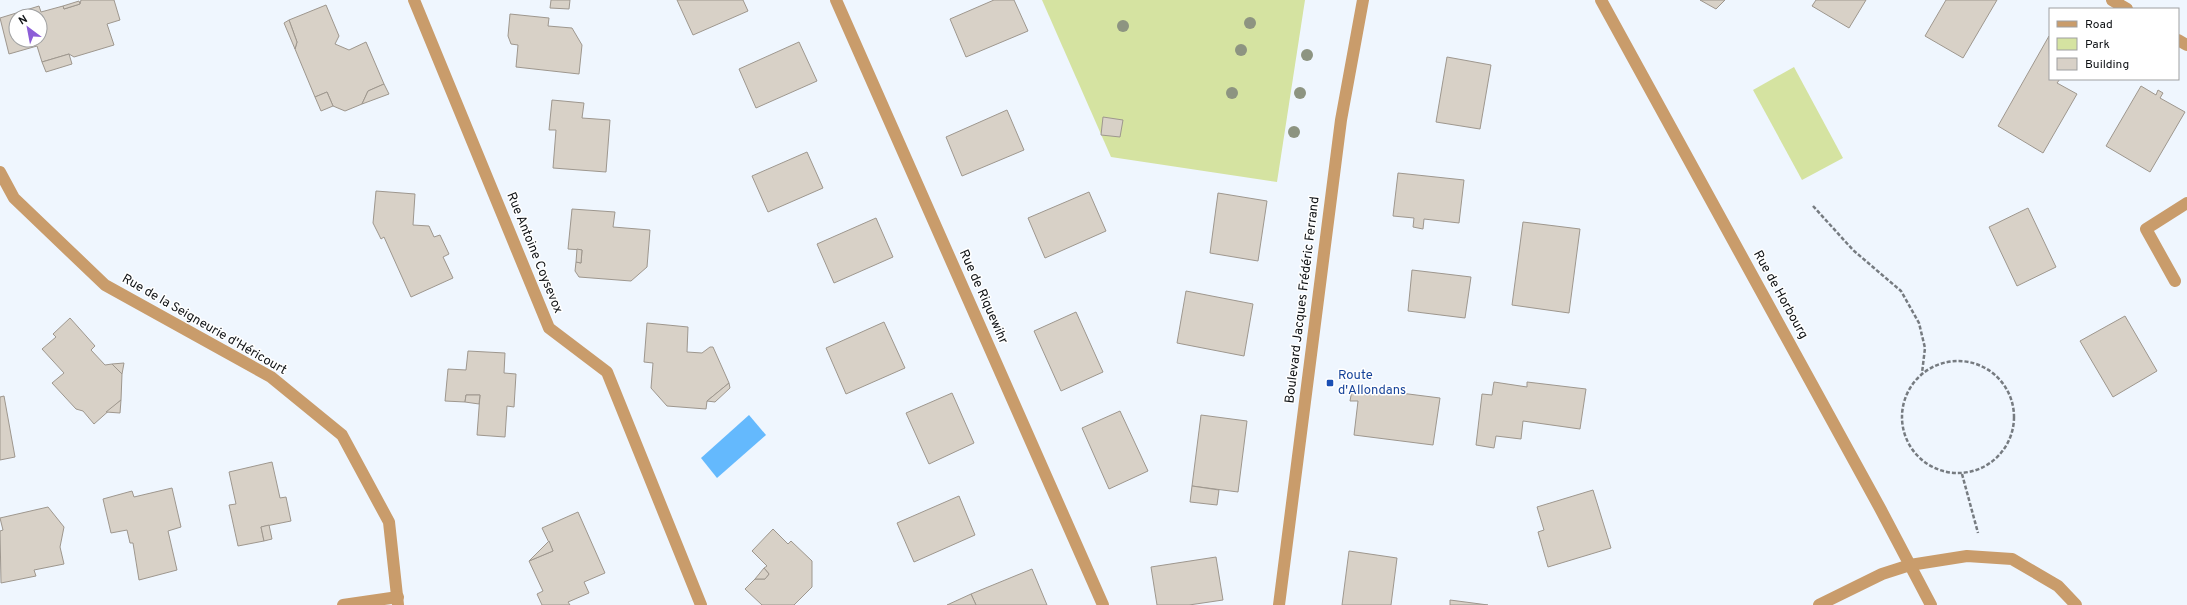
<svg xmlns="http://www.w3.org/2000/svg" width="2187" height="605" font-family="Overpass,sans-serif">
<rect width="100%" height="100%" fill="#eff6fe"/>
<g fill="#d5e3a1">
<path d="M1042 0H1305L1277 182 1111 157Z"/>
<path d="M1794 67 1843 158 1802 180 1753 90Z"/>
</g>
<path fill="#64b9fd" d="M749 415 766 435 717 478 701 458Z"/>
<g fill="#d8d1c7" stroke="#9e978e" fill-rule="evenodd">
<path d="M114 0 120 20 107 24 114 45 74 57 69 54 42 62 37 46 9 54 0 18 39 6 41 12 63 6 64 9 80 4 81 0ZM16 16H40V40H16Z"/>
<path d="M551 0H570L569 9 550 8Z"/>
<path d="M677 0H743L748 11 693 35Z"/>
<path d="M994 0H1014L1028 31 966 57 950 19Z"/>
<path d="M1700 0H1725L1716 9Z"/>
<path d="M1816 0H1866L1849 28 1812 6Z"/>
<path d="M1946 0H1997L1963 58 1925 36Z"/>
<path d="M79 1 80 4 64 9 63 6Z"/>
<path d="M326 5 339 36 335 44 349 50 366 42 384 84 368 91 362 104 345 111 333 106 327 92 315 97 295 49 297 42 289 20Z"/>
<path d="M510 14 549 18 548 26 572 28 582 45 579 74 516 67 518 45 511 44 508 36Z"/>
<path d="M289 20 297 42 295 49 284 23Z"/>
<path d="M2049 36 2050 79H2060L2057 83 2077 94 2043 153 1998 126Z"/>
<path d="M799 42 817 81 756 108 739 69Z"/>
<path d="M69 54 72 64 46 72 42 62Z"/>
<path d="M1447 57 1491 65 1480 129 1436 122Z"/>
<path d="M384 84 389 94 362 104 368 91Z"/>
<path d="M2141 86 2156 95 2158 90 2163 93 2160 98 2185 112 2150 172 2106 146Z"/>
<path d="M327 92 333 106 321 111 315 97Z"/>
<path d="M552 100 584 103 582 118 610 120 606 172 553 168 556 130H549Z"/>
<path d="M1007 110 1024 150 962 176 946 137Z"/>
<path d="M1103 117 1123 120 1120 137 1101 135Z"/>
<path d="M807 152 823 188 768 212 752 176Z"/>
<path d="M1398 173 1464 180 1459 223 1424 219 1423 229 1413 227 1414 218 1393 216Z"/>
<path d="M376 191 415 194 413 225 429 226 434 237 440 235 449 254 443 257 453 278 411 297 384 237 381 239 373 223Z"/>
<path d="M1089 192 1106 231 1045 258 1028 218Z"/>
<path d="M1218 193 1267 201 1258 261 1210 253Z"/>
<path d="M2028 208 2056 267 2017 286 1989 227Z"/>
<path d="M572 209 615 212 613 227 650 230 647 267 631 281 579 277 575 271 576 262 581 263 582 250 568 249Z"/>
<path d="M876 218 893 257 834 283 817 244Z"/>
<path d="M1523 222 1580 229 1569 313 1512 305Z"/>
<path d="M577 249 582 250 581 263 576 262Z"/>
<path d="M1412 270 1471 277 1465 318 1408 311Z"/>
<path d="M1186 291 1253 304 1244 356 1177 343Z"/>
<path d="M1076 312 1103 372 1061 391 1034 331Z"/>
<path d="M2125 316 2157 371 2113 397 2080 341Z"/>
<path d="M70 318 95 346 91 350 105 365 112 364 122 374 121 400 94 424 83 411 76 409 52 383 64 373 42 349 56 337 53 334Z"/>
<path d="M884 322 905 368 846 394 826 348Z"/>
<path d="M647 323 688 327 687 352 702 353 710 347H713L729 383 707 401 706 409 667 406 651 388 653 363 644 362Z"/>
<path d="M468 351 505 353 504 373 516 374 514 407 507 406 505 437 477 435 480 395H466L465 402 445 401 448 369 466 370Z"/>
<path d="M124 363 122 374 112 364Z"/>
<path d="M1494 382 1527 387V382L1586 389 1580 429 1523 421 1521 439 1496 436 1494 448 1476 445 1482 394 1492 395Z"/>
<path d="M729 383 730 388 715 402 707 401Z"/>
<path d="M1361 388 1440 398 1433 445 1354 435 1358 401H1350L1352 390 1360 391Z"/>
<path d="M952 393 974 443 929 464 906 413Z"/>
<path d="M466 395H480L479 404 465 402Z"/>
<path d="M4 396 15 457 0 460V397Z"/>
<path d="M121 400 120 413 106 412Z"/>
<path d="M1120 411 1148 471 1109 489 1082 428Z"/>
<path d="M1201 415 1247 421 1238 492 1192 486Z"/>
<path d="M272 462 280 498 286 497 291 521 261 527 264 541 238 546 229 505 236 504 229 472Z"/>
<path d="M1192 486 1219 490 1217 505 1190 502Z"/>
<path d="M172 488 181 527 168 531 177 570 139 580 133 543H130L127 530 111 533 103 499 132 491 134 497Z"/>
<path d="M1593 490 1611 548 1548 567 1538 532 1544 530 1537 507Z"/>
<path d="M959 496 975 535 914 562 897 523Z"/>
<path d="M48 507 64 527 60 547 64 564 34 570 36 576 1 583 0 531 3 530 0 518Z"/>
<path d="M578 512 605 573 584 582 589 593 568 602 570 605H542L537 594 543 591 529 561 553 551 542 528Z"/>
<path d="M269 525 272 539 264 541 261 527Z"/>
<path d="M773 529 788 544 791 541 812 561V587L794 605H762L745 589 755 579H765L769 574 764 568 767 566 752 551Z"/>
<path d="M549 541 553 551 529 561Z"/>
<path d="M1349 551 1397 558 1391 605H1342Z"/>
<path d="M1216 557 1223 600 1189 605H1157L1151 567Z"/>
<path d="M764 568 769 574 765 579H755Z"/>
<path d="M1032 569 1047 605H976L971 594Z"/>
<path d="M971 594 976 605H947Z"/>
<path d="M1450 600 1488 605H1450Z"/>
</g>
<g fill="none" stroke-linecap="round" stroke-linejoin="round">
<g stroke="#767b80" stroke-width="2.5" stroke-dasharray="4 2" stroke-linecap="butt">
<path d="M1813 206 1853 250 1901 291 1919 323 1925 348 1922 373"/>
<circle cx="1958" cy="417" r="56"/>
<path d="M1962 474 1978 533"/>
</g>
<g stroke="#c99c6b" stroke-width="12">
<path d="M414 0 549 328 607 372 701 605"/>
<path d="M836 0 1103 605"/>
<path d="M1601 0 1881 510 1931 605"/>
<path d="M2112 0 2127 9"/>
<path d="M2178 40 2187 45"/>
<path d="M0 172 14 198 105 285 271 377 342 435 389 522 398 605"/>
<path d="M2175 281 2146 229 2187 203"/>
<path d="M343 605 398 597"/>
<path d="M1819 605 1882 574 1910 565 1967 556 2012 559 2058 586 2076 605"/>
</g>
<path stroke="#c99c6b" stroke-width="12" d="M1279 605 1341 120 1363 0"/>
</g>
<g fill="#8d9481">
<circle cx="1250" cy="23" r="6"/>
<circle cx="1123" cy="26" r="6"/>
<circle cx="1241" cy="50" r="6"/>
<circle cx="1307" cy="55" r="6"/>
<circle cx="1232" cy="93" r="6"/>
<circle cx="1300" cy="93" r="6"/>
<circle cx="1294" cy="132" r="6"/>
</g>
<rect fill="#1a4fb4" stroke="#fff" stroke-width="1.5" x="1326" y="379" width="8" height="8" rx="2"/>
<g text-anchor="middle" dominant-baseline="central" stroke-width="3" stroke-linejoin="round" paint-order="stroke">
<g font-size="13" fill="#0f1215" stroke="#fff">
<text transform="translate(534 253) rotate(68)">Rue Antoine Coysevox</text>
<text transform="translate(1780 295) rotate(61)">Rue de Horbourg</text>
<text transform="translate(983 297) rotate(66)">Rue de Riquewihr</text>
<text transform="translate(1303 300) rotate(-83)">Boulevard Jacques Frédéric Ferrand</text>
<text transform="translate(204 325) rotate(30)">Rue de la Seigneurie d'Héricourt</text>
</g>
<g font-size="13" fill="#164399" stroke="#fff" text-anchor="start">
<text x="1338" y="376">Route<tspan x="1338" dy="15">d'Allondans</tspan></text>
</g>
</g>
<rect x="2049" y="8" width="130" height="72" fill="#ffffff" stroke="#9fa0a1"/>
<rect x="2057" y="21" width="20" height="6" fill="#c99c6b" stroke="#9fa0a1"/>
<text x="2085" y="28" font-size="12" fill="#0f1215">Road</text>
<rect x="2057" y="38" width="20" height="12" fill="#d5e3a1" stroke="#9fa0a1"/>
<text x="2085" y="48" font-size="12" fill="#0f1215">Park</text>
<rect x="2057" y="58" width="20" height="12" fill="#d8d1c7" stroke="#9fa0a1"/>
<text x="2085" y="68" font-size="12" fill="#0f1215">Building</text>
<g transform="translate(28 28) rotate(328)"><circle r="19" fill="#ffffff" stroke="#9fa0a1"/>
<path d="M0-3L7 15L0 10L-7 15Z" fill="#8c5dd7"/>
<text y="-6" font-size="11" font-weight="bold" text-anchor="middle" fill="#0f1215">N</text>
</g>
</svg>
